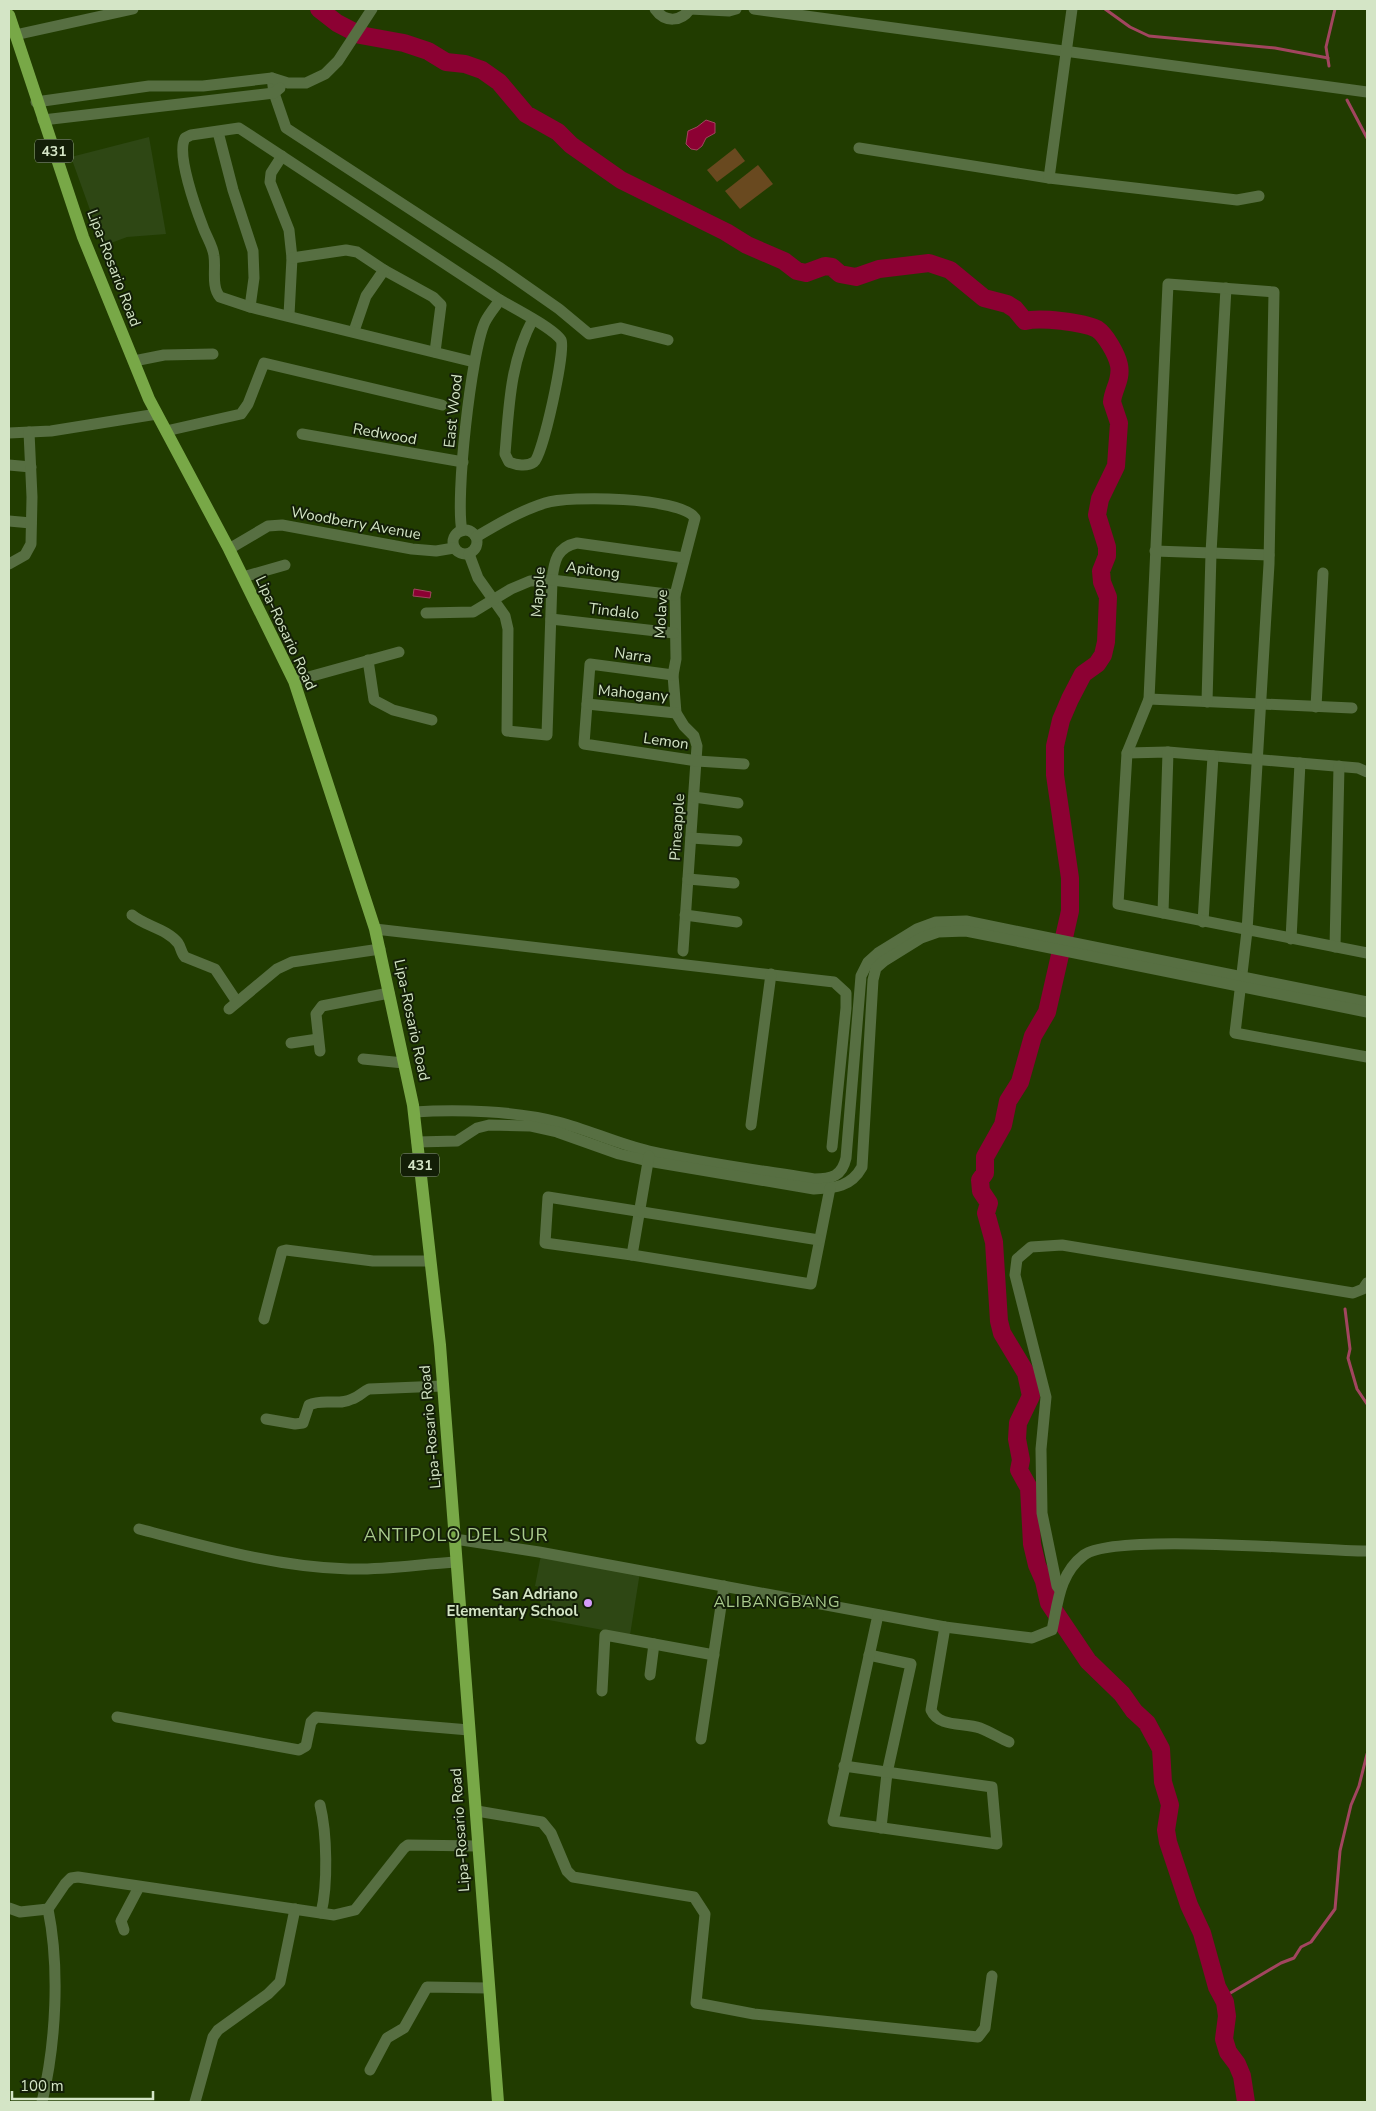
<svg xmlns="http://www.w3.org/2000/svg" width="1376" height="2111" font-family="'Nunito Sans',sans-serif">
<rect width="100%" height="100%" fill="#213c00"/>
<g fill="#2e4714">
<path d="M149 137 166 234 127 237 103 246 71 157Z"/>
<path d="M541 1555 640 1572 630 1635 538 1618 542 1588 535 1586Z"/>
</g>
<g fill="#69491f">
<path d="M735 148 745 161 717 182 707 170Z"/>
<path d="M758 165 773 184 740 209 725 191Z"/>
</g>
<g fill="#8c0133" stroke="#a2455f">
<path d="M706 120 715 123V133L706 138 702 146 697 150 691 149 686 144 688 131 697 127Z"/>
<path d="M414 589 431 592 430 598 413 596Z"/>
</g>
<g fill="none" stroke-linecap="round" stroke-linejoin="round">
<g stroke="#a2455f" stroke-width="3">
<path d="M1105 9 1130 27 1149 36 1275 48 1328 58"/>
<path d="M1329 66 1326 47 1335 9"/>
<path d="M1347 100 1367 138"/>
<path d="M1345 1309 1350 1349 1348 1358 1350 1365 1357 1389 1367 1404"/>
<path d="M1222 1998 1281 1963 1294 1958 1301 1947 1311 1942 1335 1909 1340 1851 1351 1805 1359 1786 1367 1754"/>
</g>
<path stroke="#8c0133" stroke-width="18" d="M319 9 337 23 360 35 404 43 428 51 446 62 465 64 482 70 499 82 526 114 558 132 571 145 621 180 726 232 747 245 784 261 797 271 806 273 825 266 832 267 840 274 856 277 879 269 929 263 950 270 984 298 1007 304 1015 309 1025 321C1039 317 1083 322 1097 329 1106 335 1117 355 1119 365 1122 380 1113 389 1112 402L1119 423 1116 466 1100 499 1097 515 1107 547V556L1101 571 1102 582 1108 597 1106 642 1103 655 1097 664 1083 674 1070 699 1061 720 1055 746V775L1070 878V911L1047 1012 1033 1036 1020 1082 1008 1101 1003 1125 985 1157V1173L980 1180 981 1191 989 1203 986 1213 994 1242 999 1321 1002 1333 1026 1373 1031 1396 1018 1423 1017 1439 1021 1460 1019 1470 1029 1488 1032 1544 1037 1565 1044 1581 1049 1603 1088 1661 1122 1694 1134 1711 1147 1723 1161 1749 1163 1782 1170 1805 1166 1830 1168 1842 1189 1905 1202 1933 1217 1987 1225 2002 1227 2016 1224 2039 1228 2052 1237 2064 1242 2076 1246 2102"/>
<g stroke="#576f42" stroke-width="11">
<path d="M655 9C665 23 681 22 690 9"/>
<path d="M690 9 729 11 736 9"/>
<path d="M754 9 1367 92"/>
<path d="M15 35 133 9"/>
<path d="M272 78 274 93 286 128 499 267 559 309 589 334 621 328 668 340"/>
<path d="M36 102 149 86H203L272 78 288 83H306L325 74 338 61 372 9"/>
<path d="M43 120 274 93 280 88"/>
<path d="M218 132 233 190 253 251 254 278 250 307"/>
<path d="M859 148 1049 178 1237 200 1259 196"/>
<path d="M282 156 271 173 270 182 289 230 292 258 289 315"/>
<path d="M1049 178 1072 9"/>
<path d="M292 258 346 250 357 252 384 270 433 297 441 305 435 352"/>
<path d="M354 331 366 296 384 270"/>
<path d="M134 361 164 355 213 354"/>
<path d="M474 362 250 307 220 297C211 287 216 268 214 256 213 246 206 236 203 227 196 209 176 154 185 138L191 135 239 128 500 300C514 308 553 328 561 340 566 349 543 455 534 462 527 467 516 465 509 462L505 454C509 406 510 362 533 319"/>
<path d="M166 431 241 414 248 404 264 363 442 405"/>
<path d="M9 433 51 431 157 414"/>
<path d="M302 434 463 462"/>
<path d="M9 465 31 467"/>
<path d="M9 521 31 523"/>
<circle cx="465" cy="542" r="12"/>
<path d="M462 531C455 499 471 352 485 322 489 314 495 307 500 300"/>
<path d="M476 537C498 524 520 511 545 503 569 495 681 497 695 518L675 595 676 659 673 675 676 713 684 726 694 736 697 746 683 951"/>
<path d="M229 549 268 526 282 525 412 549 436 551 454 548"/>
<path d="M1155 551 1269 555"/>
<path d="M469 554 478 578 505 616 508 629 507 731 547 735 552 580C554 561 557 547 577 543L684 558"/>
<path d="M9 564 25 555 31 544 32 497 29 432"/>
<path d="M243 577 285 565"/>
<path d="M426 613 473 612 511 589 530 581 552 580 675 595"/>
<path d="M551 619 674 633"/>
<path d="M368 660 374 700 393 710 432 720"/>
<path d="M673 675 590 664 584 744 697 761 744 764"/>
<path d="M294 681 399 652"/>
<path d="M1149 699 1352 708"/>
<path d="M1207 702 1211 553 1226 288"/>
<path d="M587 704 676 713"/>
<path d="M1316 707 1323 573"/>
<path d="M1127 753 1168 752 1358 768 1367 772"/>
<path d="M694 797 738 803"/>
<path d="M691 838 737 841"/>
<path d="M688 879 734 883"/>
<path d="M1163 913 1168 752"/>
<path d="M132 915C145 926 167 929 178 943 181 947 181 953 185 957L215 969 237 1002"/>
<path d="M685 915 737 922"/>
<path d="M1203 922 1213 756"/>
<path d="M375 929 834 982 846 993V1008L832 1147"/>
<path d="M1291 939 1300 763"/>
<path d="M1335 947 1339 766"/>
<path d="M1367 953 1118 904 1127 753 1149 699 1168 284 1274 292 1269 564 1247 931 1235 1033 1367 1057"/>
<path d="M229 1009 277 969 292 962 380 949"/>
<path d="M291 1043 318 1039"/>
<path d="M320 1051 316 1014 322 1006 389 993"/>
<path d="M363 1059 404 1063"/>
<path d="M414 1112C458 1109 516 1111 558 1122 589 1130 618 1144 649 1151 703 1163 759 1170 814 1179 832 1179 842 1176 846 1158L861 976 868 962 878 953 917 929 936 922 966 921 1367 1002"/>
<path d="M751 1125 771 974"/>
<path d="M417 1142 457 1141 477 1128 489 1125 530 1126 557 1132 619 1154 648 1161 814 1189C835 1188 851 1187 862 1167L873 980 876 968 884 961 921 938 938 932 966 931 1367 1012"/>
<path d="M649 1156 632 1255 811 1284 830 1188"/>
<path d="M632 1255 545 1243 548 1197 819 1240"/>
<path d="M264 1319 282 1251 286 1250 373 1261H430"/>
<path d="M266 1419 295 1424 303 1423 309 1405C323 1398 339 1406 352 1399 359 1397 362 1392 369 1389L442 1386"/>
<path d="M139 1529C208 1547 277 1567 349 1569 384 1570 421 1564 456 1562"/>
<path d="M455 1539 539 1552 945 1627 1032 1638 1052 1630C1058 1603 1059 1574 1084 1555 1114 1532 1318 1551 1366 1551"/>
<path d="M1060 1590 1057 1586 1042 1513 1041 1449 1046 1397 1015 1275 1017 1259 1031 1247 1062 1245 1353 1293 1363 1289 1367 1283"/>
<path d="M945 1627 931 1710C939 1728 964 1722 980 1728 990 1732 1000 1738 1009 1742"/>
<path d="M869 1655 911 1664 887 1773 881 1828"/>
<path d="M650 1675 654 1644"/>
<path d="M602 1691 605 1635 714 1655"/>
<path d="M117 1717 299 1750 306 1746 311 1722 316 1717 469 1730"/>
<path d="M701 1739 724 1586"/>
<path d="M844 1766 992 1787 997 1844 833 1821 878 1615"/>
<path d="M320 1805C327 1833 328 1885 321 1913"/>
<path d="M477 1811 542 1822 551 1833 567 1871 573 1877 694 1897 705 1914 696 2003 754 2014 978 2037 985 2028 992 1976"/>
<path d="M9 1908 20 1912 48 1909"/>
<path d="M124 1930 121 1921 139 1887"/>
<path d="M370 2070 387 2038 404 2028 427 1987 488 1988"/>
<path d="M42 2102C56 2043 60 1968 48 1909L65 1884 71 1878 78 1877 334 1915 355 1910 404 1848 408 1845 477 1846"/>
<path d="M195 2102 213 2037 218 2030 268 1994 280 1982 295 1909"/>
</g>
<path stroke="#78a847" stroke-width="12" d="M9 15 83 237 149 399 229 549 294 681 375 929 413 1105 440 1345 498 2102"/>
</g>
<circle fill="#d59bfb" stroke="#131f07" stroke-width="2" cx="588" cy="1603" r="5"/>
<g text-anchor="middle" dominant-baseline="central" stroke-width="4" stroke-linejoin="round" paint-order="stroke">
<g fill="#131f07" stroke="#9aaa8d" stroke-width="1">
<rect x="35" y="139.5" width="38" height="23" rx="4"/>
<rect x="401" y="1153.5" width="38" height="23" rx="4"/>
</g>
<g font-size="14" font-weight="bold" fill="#d4e5c6">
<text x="54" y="151">431</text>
<text x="420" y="1165">431</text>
</g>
<g font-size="15" fill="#d4e5c6" stroke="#131f07">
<text transform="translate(114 268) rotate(69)">Lipa-Rosario Road</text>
<text transform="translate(453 411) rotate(-84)">East Wood</text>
<text transform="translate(385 434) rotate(10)">Redwood</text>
<text transform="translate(356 523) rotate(10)">Woodberry Avenue</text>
<text transform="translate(593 570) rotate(7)">Apitong</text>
<text transform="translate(538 592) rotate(-86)">Mapple</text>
<text transform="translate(614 611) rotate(7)">Tindalo</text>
<text transform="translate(661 614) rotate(-87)">Molave</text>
<text transform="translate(286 633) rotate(65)">Lipa-Rosario Road</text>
<text transform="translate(633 655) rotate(8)">Narra</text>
<text transform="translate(633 693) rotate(5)">Mahogany</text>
<text transform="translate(666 741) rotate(8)">Lemon</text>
<text transform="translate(677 827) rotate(-86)">Pineapple</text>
<text transform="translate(412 1020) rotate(78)">Lipa-Rosario Road</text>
<text transform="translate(430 1427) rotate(-95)">Lipa-Rosario Road</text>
<text transform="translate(460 1830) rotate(-94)">Lipa-Rosario Road</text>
</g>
<g font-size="15" font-weight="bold" fill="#d4e5c6" stroke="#131f07" text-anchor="end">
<text x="578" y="1594">San Adriano<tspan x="578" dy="17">Elementary School</tspan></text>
</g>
<g font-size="16" letter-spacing="1" fill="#abcc8e" stroke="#131f07">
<text x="777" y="1602">ALIBANGBANG</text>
</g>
<g font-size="18" letter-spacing="1" fill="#abcc8e" stroke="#131f07">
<text x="456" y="1535">ANTIPOLO DEL SUR</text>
</g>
</g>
<rect width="1376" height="2111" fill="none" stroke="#d4e5c6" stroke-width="20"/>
<path d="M12 2091v8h141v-8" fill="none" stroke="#d4e5c6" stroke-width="2.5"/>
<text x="20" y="2091" font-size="15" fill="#d4e5c6" stroke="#131f07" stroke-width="4" paint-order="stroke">100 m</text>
</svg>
